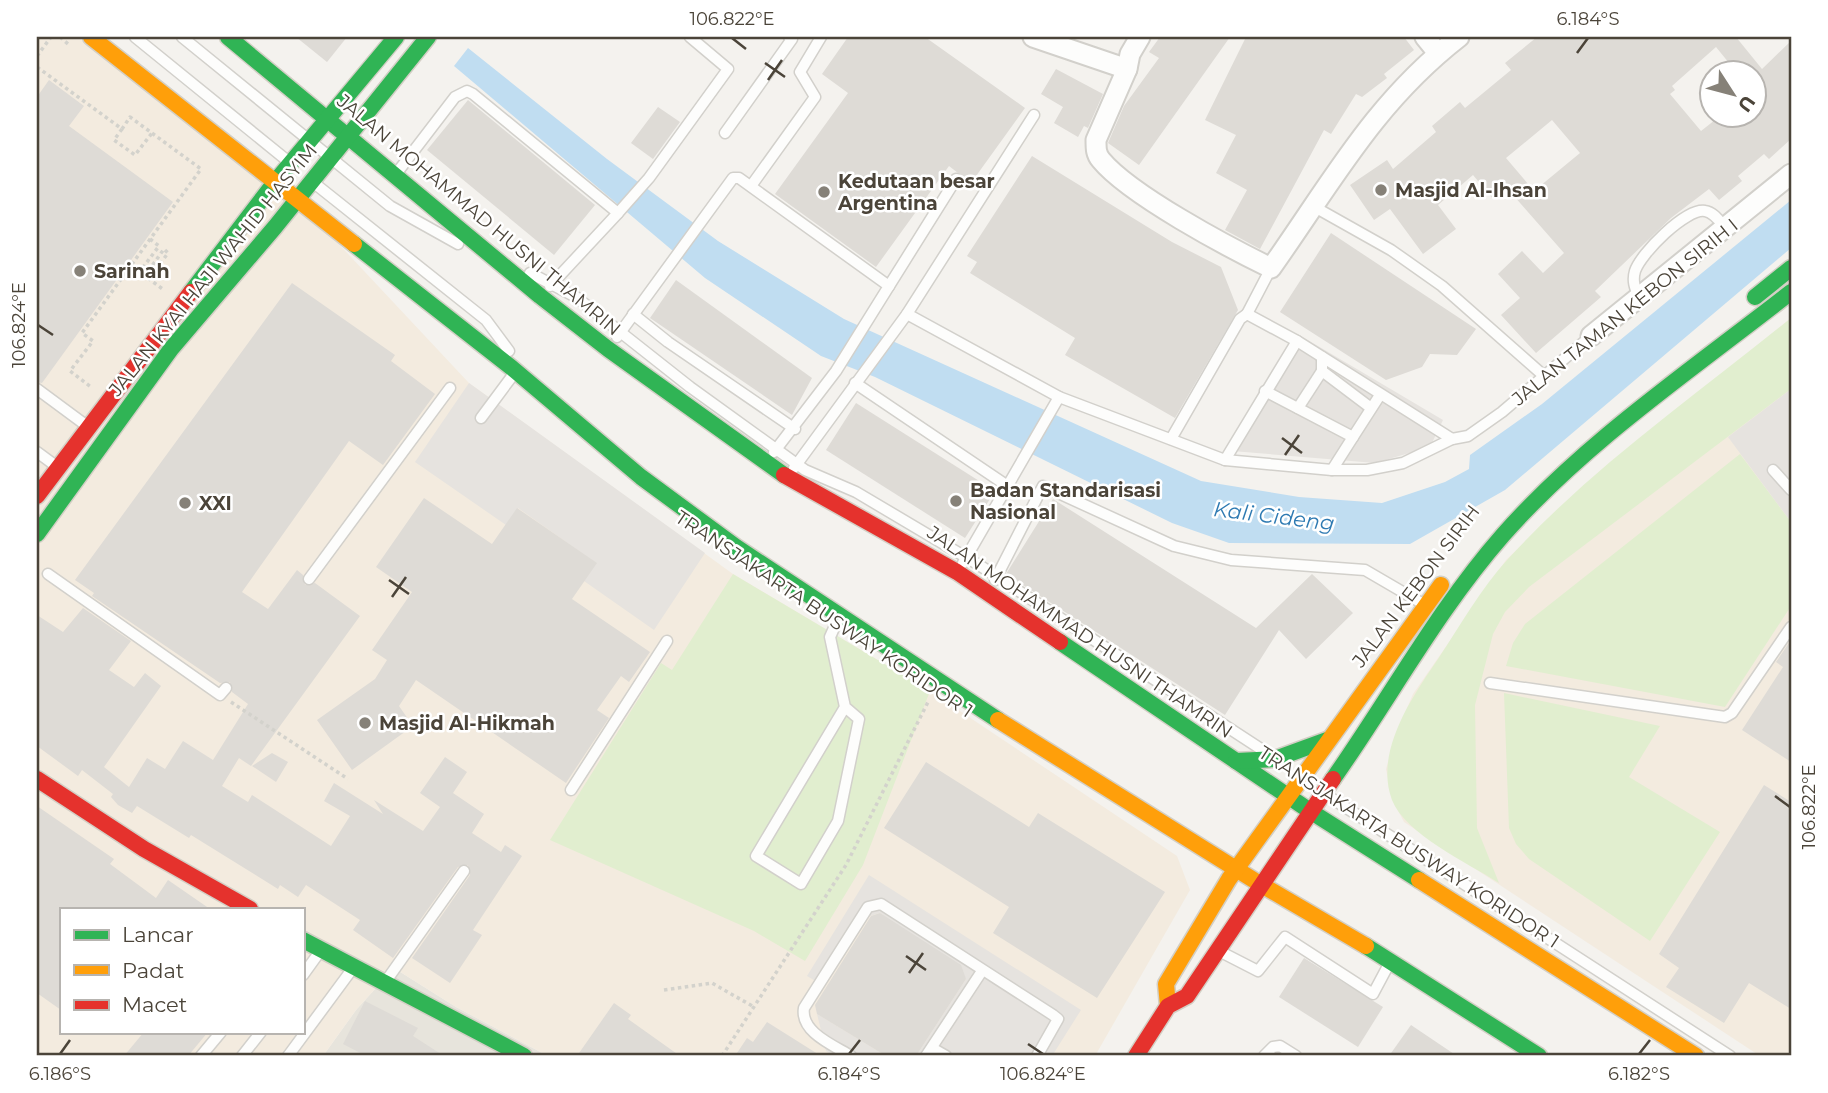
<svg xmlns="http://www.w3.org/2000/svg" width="1828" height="1093" font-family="Montserrat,sans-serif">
<rect width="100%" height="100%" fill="#f4f2ee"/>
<path fill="#e7e4dc" d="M394 968 456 1007 548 1056H323L356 1010Z"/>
<g fill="#f3ebdf" fill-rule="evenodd">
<path d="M37 37H104L275 176 469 383 733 574 930 691 1177 856 1190 890 1095 1056H548L456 1007 394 968 356 1010 323 1056H37ZM61 909H303V1032H61Z"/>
<path d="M1791 318V1056H1760L1404 822 1392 799 1386 769 1396 734 1413 694 1506 560 1586 484Z"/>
</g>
<g fill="#e1eecf">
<path d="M1791 318V389L1529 587 1505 612 1493 634 1475 705 1477 828 1499 883C1468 863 1405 834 1392 800 1374 752 1412 697 1438 659 1460 626 1481 588 1508 559 1591 468 1696 395 1791 318Z"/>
<path d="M1740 454 1791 522V606L1725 707 1506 666 1513 643 1525 624Z"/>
<path d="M733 574 930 691 863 865 805 961 754 931 550 840 661 663 672 670Z"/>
<path d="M1504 693 1660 726 1629 777 1720 832 1650 941 1529 859 1516 844 1509 828Z"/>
</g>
<g fill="#e6e3df">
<path d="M1301 336 1443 420 1430 447 1375 463 1232 451Z"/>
<path d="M469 383 705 553 654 630 584 581 596 563 518 508 506 525 415 462Z"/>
<path d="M1791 389V522L1728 437Z"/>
<path d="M869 875 1081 1010 1052 1056H916L966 979 880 913 864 918 822 985 807 976Z"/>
<path d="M817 1014 886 1056H834L826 1051Z"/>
</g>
<path fill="#c0ddf1" d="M468 48 607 159 718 241 844 319 1201 481 1299 497 1382 503 1445 482 1469 469 1470 455 1542 404 1791 200V248L1505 490 1410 544 1229 543 1172 523 875 377 821 356 705 278 454 66Z"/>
<g fill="#dedbd6" fill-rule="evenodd">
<path d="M296 37H347L327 62Z"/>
<path d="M848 37H925L1025 108 971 183 949 166 876 267 775 194 848 93 822 74Z"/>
<path d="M1160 37H1230L1139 165 1108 143 1124 106 1159 58 1149 52Z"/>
<path d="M1246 37H1404L1414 50 1384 74 1387 78 1362 97 1356 94 1331 134 1324 130 1260 249 1225 230 1247 190 1216 173 1236 135 1205 120Z"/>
<path d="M1537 37H1736L1762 69 1791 41V139L1769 159 1764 154 1738 176 1742 181 1719 200 1709 189 1671 218 1595 291 1601 297 1536 353 1501 315 1520 298 1498 274 1522 251 1543 273 1564 253 1506 187 1493 199 1473 175 1438 205 1456 229 1423 254 1390 209 1374 220 1350 185 1387 160 1393 169 1436 132 1432 126 1460 102 1465 108 1511 70 1505 63ZM1716 47 1738 74H1757L1754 116H1720L1701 131 1670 94 1675 90 1672 86ZM1552 120 1580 153 1534 191 1506 158Z"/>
<path d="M1056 69 1103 94 1088 128 1084 126 1078 137 1054 123 1063 107 1041 94Z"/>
<path d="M49 80 84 106 69 126 173 202 42 383 37 382V97Z"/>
<path d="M468 100 595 205 554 255 427 150Z"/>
<path d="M658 107 680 122 653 159 631 143Z"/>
<path d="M1032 156 1172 242 1221 267 1238 310 1175 418 1065 355 1075 338 970 273 977 262 967 256Z"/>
<path d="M1331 233 1476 329 1457 355 1430 354 1422 367 1386 380 1280 312Z"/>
<path d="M676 280 812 378 792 415 650 318Z"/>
<path d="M292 283 395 355 391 361 435 394 383 465 349 441 242 592 268 609 297 570 303 575 305 585 315 583 360 616 251 766 239 758 222 786 248 802 252 795 331 846 350 816 324 801 334 783 383 814 374 800 423 831 440 807 420 793 445 757 467 772 453 793 484 814 472 833 501 852 505 845 522 856 473 930 482 935 450 983 412 958 470 875 468 865 458 867 393 958 353 930 360 920 306 885 298 897 280 885 278 889 191 835 189 838 137 806 132 813 118 805 111 797 113 794 82 770 78 776 37 746V615L63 632 83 608 131 641 109 670 134 687 145 673 161 686 104 767 129 787 147 758 165 769 183 741 213 760 248 704 232 692 230 682 220 683 92 596 94 593 75 580Z"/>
<path d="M856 403 995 491 965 538 826 450Z"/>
<path d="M424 498 492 544 517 508 597 563 572 599 650 652 629 682 621 676 597 710 609 718 566 783 416 680 399 706 413 726 352 770 317 720 375 679 387 660 372 650 412 592 376 567Z"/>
<path d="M1053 499 1256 628 1312 574 1353 613 1306 659 1279 630 1225 715 1006 574Z"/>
<path d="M1791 640V762L1742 730 1783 667 1776 662Z"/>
<path d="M272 753 288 762 276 782 252 766Z"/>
<path d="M926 762 1029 827 1038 813 1165 892 1097 998 993 933 1009 907 884 828Z"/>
<path d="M1764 785 1791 802V1009L1749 983 1724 1023 1666 987 1679 968 1659 954Z"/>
<path d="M37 806 114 859 110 864 156 898 168 880 210 909H61V1010L37 993Z"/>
<path d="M880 913 961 965 966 979 916 1056H886L817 1014 815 1005 871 916Z"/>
<path d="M1304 958 1383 1007 1358 1047 1279 997Z"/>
<path d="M365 1001 418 1028 413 1036 444 1056H366L343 1044Z"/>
<path d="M614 1003 631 1015 628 1019 680 1056H577Z"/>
<path d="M767 1022 821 1056H735L747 1038 753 1042Z"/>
<path d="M1411 1025 1457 1056H1389Z"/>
<path d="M144 1032H208L188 1056H124Z"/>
</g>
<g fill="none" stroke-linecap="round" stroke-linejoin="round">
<defs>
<g id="lane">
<path d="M135 37 289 162"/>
<path d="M182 37 390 206 458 244"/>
<path d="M725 133 792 39 789 37"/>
<path d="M396 174 455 97 467 91 473 94 618 213 550 286"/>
<path d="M314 183 486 320 509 351"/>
<path d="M751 186 815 97 800 72 821 37"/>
<path d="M1311 205 1391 250 1442 286 1543 375"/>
<path d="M618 213 649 178 728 69 690 37"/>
<path d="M530 273 576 297 690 387 805 470 856 492 979 565 1264 751"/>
<path d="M889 286 956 179"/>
<path d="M1639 298C1635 288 1632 281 1635 271 1641 253 1686 208 1705 211 1714 212 1720 222 1726 229"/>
<path d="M633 314 668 342 795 429"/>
<path d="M907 314 1059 397 1225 460 1332 470H1367L1403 463 1452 439 1468 436 1502 412 1591 336"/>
<path d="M1247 314 1271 268"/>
<path d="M617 337 733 178H739L889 286 836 371 774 452"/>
<path d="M1322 357V371L1371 408"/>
<path d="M855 383 1006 485"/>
<path d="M37 389 87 426"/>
<path d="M1265 391 1353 437 1380 395"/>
<path d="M1298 408 1322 371"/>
<path d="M481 418 513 375"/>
<path d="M1171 439 1240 319 1247 314 1297 341 1452 439"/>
<path d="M37 452 56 466"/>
<path d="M1225 460 1297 341"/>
<path d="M794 468 907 314 1034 115"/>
<path d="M1332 470 1353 437"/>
<path d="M1773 470 1791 490"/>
<path d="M963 563 1059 397"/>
<path d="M48 574 220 695 226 688"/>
<path d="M309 579 450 388"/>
<path d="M995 580 1043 486 1174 546 1231 560 1365 570 1425 605"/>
<path d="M838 619 830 637 845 707 756 856 801 884 838 821 859 719 845 707"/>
<path d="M1490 683 1725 717 1732 713 1791 627"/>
<path d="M571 790 667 641"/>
<path d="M1328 796 1730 1056"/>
<path d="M1219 951 1258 971 1285 937 1373 994 1389 964"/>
<path d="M303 975 321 950"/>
<path d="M386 981 464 871"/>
<path d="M932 1048 946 1056"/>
<path d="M201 1056 221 1032"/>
<path d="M242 1056 261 1032"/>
<path d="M288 1056 353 968"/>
<path d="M851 1056C833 1045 800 1032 804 1008L868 907 881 904 1053 1015 1058 1019 1037 1056"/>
<path d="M926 1056 982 971"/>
<path d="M1264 1056 1273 1047 1280 1046 1296 1056"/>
</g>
<g id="street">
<path d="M1033 37 1127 69"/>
<path d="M1140 37 1130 54 1127 69 1096 140C1096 149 1096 154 1101 160 1130 195 1228 247 1271 268 1332 182 1374 103 1459 37"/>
<path d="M1425 37 1438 53"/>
<path d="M1591 336 1791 174"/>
</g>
<g id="fast">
<path d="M228 37 540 296 608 349 784 475"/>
<path d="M354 244 512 368 641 477 736 547 998 720"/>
<path d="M191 292 275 182 396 37"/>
<path d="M1755 297 1791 268"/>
<path d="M37 534 171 349 275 227 428 37"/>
<path d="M1060 642 1310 811 1419 880"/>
<path d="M1236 761 1275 759 1327 740"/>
<path d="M1333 779C1390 698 1438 609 1503 535 1586 441 1693 369 1791 292"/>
<path d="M303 940 524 1056"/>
<path d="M1366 946 1539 1056"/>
</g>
<g id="slow">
<path d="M91 37 354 244"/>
<path d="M998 720 1260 884 1366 946"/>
<path d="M1419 880 1696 1056"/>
<path d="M1168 1006 1166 984 1229 879 1441 585"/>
</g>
<g id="jam">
<path d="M784 475 957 572 1060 642"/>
<path d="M37 496 191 292"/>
<path d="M37 779 144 849 250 909"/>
<path d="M1136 1056 1168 1006 1187 996 1333 779"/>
</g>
</defs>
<use href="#lane" stroke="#d2d0cb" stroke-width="13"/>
<use href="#street" stroke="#d2d0cb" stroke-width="23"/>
<use href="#fast" stroke="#d3cfc5" stroke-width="19"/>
<use href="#slow" stroke="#d3cfc5" stroke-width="19"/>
<use href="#jam" stroke="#d3cfc5" stroke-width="19"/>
<g stroke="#d3d2cc" stroke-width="3.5" stroke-dasharray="3.5 3.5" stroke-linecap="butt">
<path d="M60 37 68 44"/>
<path d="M37 56 51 37"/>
<path d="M37 67 122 129 130 117 201 169 82 333 93 341 70 371 91 387"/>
<path d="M122 129 114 140 135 155 152 133"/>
<path d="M150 239 159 246 144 266 149 270 164 249 168 253 149 279 164 290"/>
<path d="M231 702 348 779"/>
<path d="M664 990 712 983 754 1007"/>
<path d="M722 1056 846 865 928 702"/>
</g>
<use href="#lane" stroke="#fdfdfc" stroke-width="10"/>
<use href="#street" stroke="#fdfdfc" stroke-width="19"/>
<use href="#fast" stroke="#30b455" stroke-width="16"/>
<use href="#slow" stroke="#ff9f0a" stroke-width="16"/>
<use href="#jam" stroke="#e5322d" stroke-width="16"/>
</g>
<path fill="none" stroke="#4b4439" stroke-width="2.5" d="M732 38 746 49M1577 53 1588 38M765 63 785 77M768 80 782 60M38 325 53 335M1282 438 1302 453M1285 455 1299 435M389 580 409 594M392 597 406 577M1775 796 1790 807M906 956 926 970M909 973 923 953M1028 1044 1043 1054M60 1054 70 1040M849 1054 860 1040M1639 1054 1650 1040"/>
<g fill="#868178" stroke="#fff" stroke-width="2.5">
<circle cx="1381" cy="190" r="7"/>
<circle cx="824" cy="192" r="7"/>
<circle cx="80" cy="271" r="7"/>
<circle cx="956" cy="501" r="7"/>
<circle cx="185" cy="503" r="7"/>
<circle cx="365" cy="723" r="7"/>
</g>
<g text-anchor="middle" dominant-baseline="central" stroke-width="5" stroke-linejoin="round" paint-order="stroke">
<g font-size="19" font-weight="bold" fill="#4b4439" stroke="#fff" text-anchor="start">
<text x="838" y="181">Kedutaan besar<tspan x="838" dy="22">Argentina</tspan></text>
<text x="1395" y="190">Masjid Al-Ihsan</text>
<text x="94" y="271">Sarinah</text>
<text x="970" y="490">Badan Standarisasi<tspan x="970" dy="22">Nasional</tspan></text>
<text x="199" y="503">XXI</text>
<text x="379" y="723">Masjid Al-Hikmah</text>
</g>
<g font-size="19" fill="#4b4439" stroke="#fff">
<text transform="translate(479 215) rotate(40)">JALAN MOHAMMAD HUSNI THAMRIN</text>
<text transform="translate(213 270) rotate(-51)">JALAN KYAI HAJI WAHID HASYIM</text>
<text transform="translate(1625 312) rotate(-39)">JALAN TAMAN KEBON SIRIH I</text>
<text transform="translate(1416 586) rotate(-53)">JALAN KEBON SIRIH</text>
<text transform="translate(824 614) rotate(34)">TRANSJAKARTA BUSWAY KORIDOR 1</text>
<text transform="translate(1080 632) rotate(34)">JALAN MOHAMMAD HUSNI THAMRIN</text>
<text transform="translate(1409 847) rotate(33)">TRANSJAKARTA BUSWAY KORIDOR 1</text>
</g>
<g font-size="21" font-style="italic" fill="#2e7ab2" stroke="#fff">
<text transform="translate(1274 516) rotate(7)">Kali Cideng</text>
</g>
</g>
<rect width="1828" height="1093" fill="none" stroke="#ffffff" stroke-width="77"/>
<rect x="60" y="908" width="245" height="126" fill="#ffffff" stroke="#b7b4b0" stroke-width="2"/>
<rect x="74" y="930" width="35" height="10" fill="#30b455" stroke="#b7b4b0" stroke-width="2"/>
<text x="122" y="942" font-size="21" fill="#4b4439">Lancar</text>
<rect x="74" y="965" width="35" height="10" fill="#ff9f0a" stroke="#b7b4b0" stroke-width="2"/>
<text x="122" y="978" font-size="21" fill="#4b4439">Padat</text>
<rect x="74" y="1000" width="35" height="10" fill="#e5322d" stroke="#b7b4b0" stroke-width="2"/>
<text x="122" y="1012" font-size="21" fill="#4b4439">Macet</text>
<g transform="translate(1733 94) rotate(126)"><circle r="33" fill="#ffffff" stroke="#b7b4b0" stroke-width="2"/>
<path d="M0-5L12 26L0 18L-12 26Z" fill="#868178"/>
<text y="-10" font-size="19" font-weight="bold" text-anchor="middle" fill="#4b4439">U</text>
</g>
<rect x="38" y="38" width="1752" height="1016" fill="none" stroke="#4b4439" stroke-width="2.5"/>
<g font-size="18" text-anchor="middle" fill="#4b4439">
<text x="732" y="25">106.822°E</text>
<text x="1588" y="25">6.184°S</text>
<text transform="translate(19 325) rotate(-90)" y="6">106.824°E</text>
<text transform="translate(1809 807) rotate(-90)" y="6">106.822°E</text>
<text x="60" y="1080">6.186°S</text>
<text x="849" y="1080">6.184°S</text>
<text x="1043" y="1080">106.824°E</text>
<text x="1639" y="1080">6.182°S</text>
</g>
</svg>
